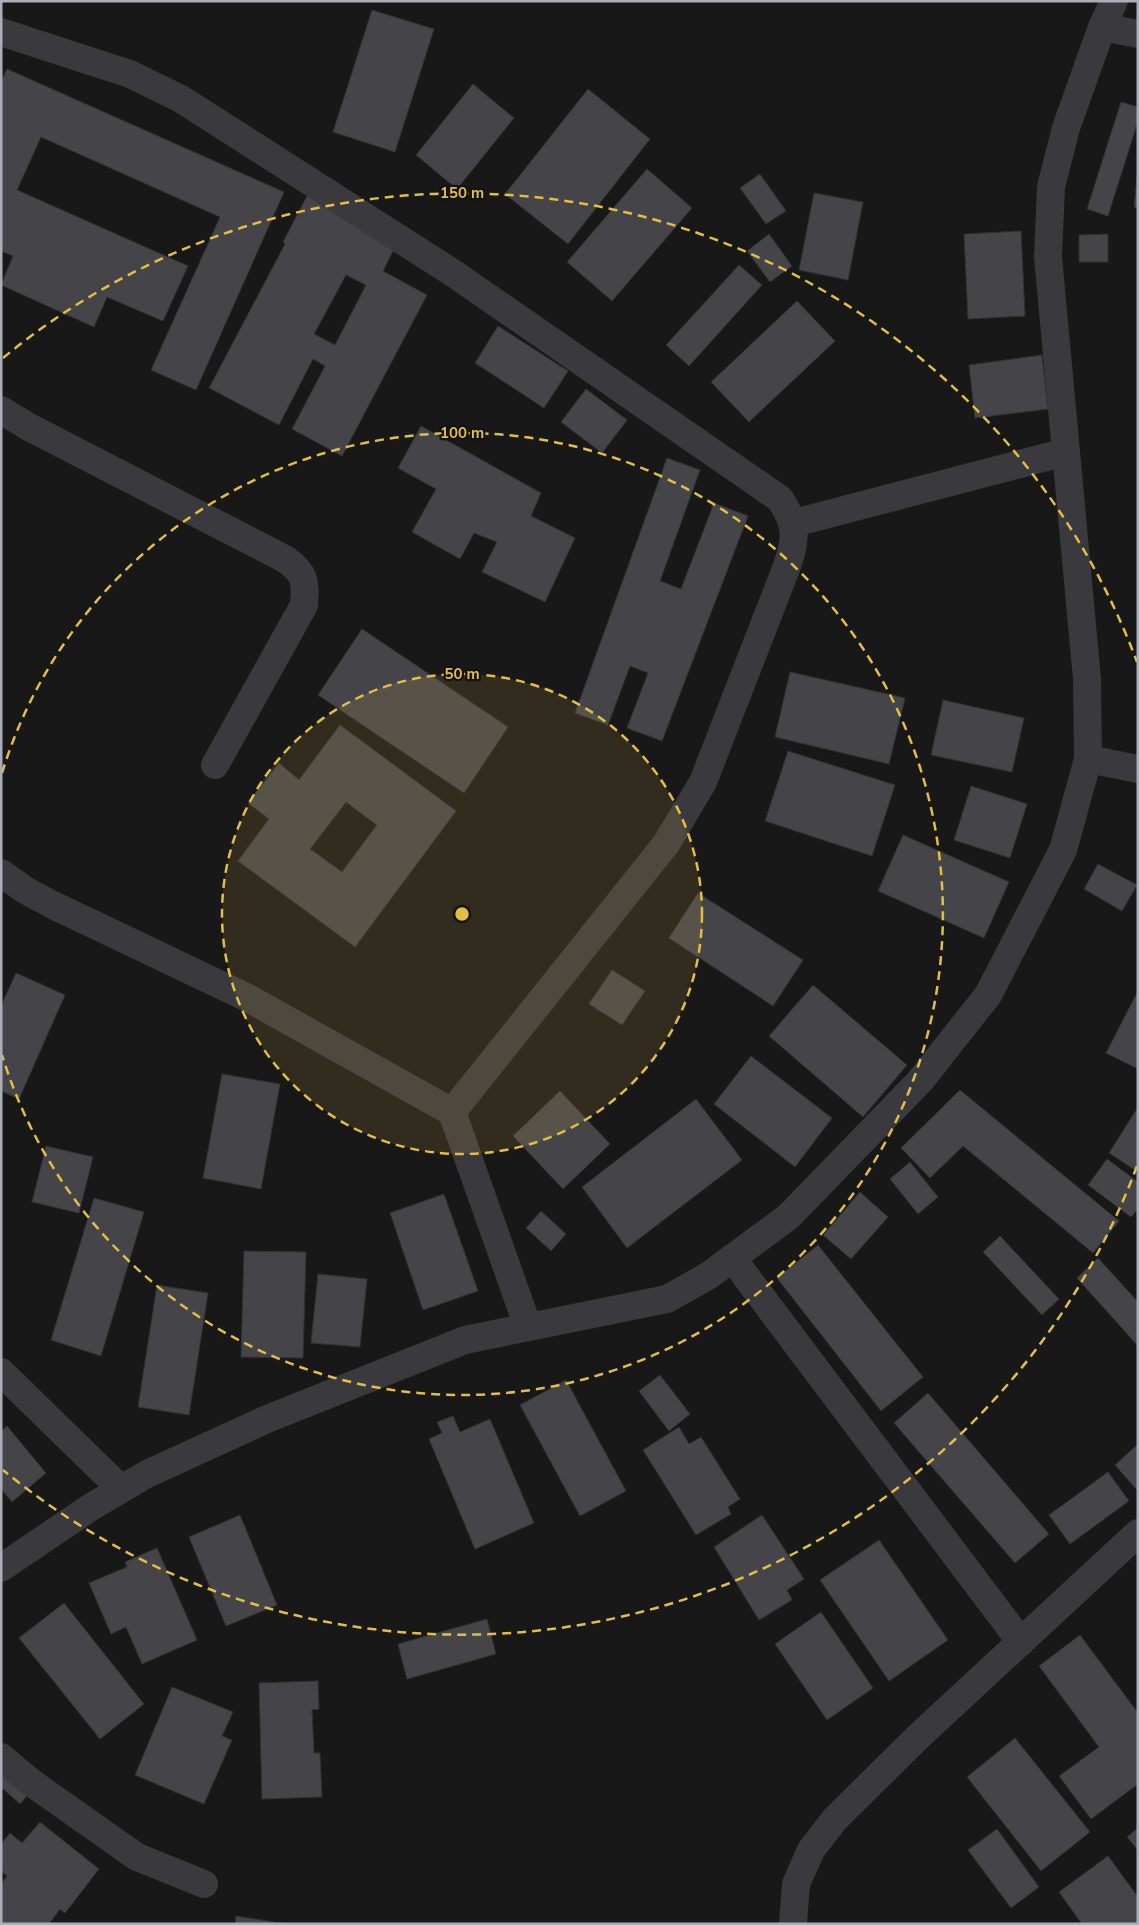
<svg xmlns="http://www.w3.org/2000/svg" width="1139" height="1925" font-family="'Nunito Sans',sans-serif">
<rect width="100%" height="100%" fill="#181819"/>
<g fill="#454549" stroke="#323235" fill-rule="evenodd">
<path d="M372 10 434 29 395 152 333 132Z"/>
<path d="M7 69 284 192 196 390 151 370 220 217 41 137 17 190 188 266 163 321 107 297 94 327 1 285 13 256 1 251V81Z"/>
<path d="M473 84 514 118 457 189 416 155Z"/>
<path d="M588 89 650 139 568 244 505 194Z"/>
<path d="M1121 102 1138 107V121L1108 216 1087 209Z"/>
<path d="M1138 167V208L1134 207Z"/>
<path d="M647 169 692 208 612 301 567 262Z"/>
<path d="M760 174 786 211 766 224 740 188Z"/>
<path d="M814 193 863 202 848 280 799 270Z"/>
<path d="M308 194 398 241 383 271 427 295 342 456 292 429 325 366 313 359 279 425 209 388 285 244 283 242ZM346 275 366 285 335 345 314 334Z"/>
<path d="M1021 231 1025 316 968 319 964 234Z"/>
<path d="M769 234 792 266 770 282 747 251Z"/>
<path d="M1108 234V262H1079V235Z"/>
<path d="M739 265 762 285 689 366 666 345Z"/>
<path d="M797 301 835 341 749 422 711 382Z"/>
<path d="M498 326 568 371 544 408 475 363Z"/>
<path d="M1042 355 1048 409 975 418 969 365Z"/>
<path d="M586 389 627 420 602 453 561 422Z"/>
<path d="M421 426 541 493 531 516 575 538 545 602 482 572 497 542 474 533 460 559 412 532 436 489 398 468Z"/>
<path d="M667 458 700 470 660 581 681 589 714 503 748 516 662 741 627 728 648 673 630 666 608 725 575 713Z"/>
<path d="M362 629 508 727 464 793 318 695Z"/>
<path d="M790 672 905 698 889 764 775 737Z"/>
<path d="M943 700 1024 718 1012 772 931 755Z"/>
<path d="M340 725 456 811 355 947 238 861 269 819 248 803 279 763 299 780ZM346 802 377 825 342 872 310 849Z"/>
<path d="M788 751 895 785 872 856 765 821Z"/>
<path d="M971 786 1027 804 1010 858 954 840Z"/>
<path d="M903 835 1009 882 984 938 878 891Z"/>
<path d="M1098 864 1137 885 1122 911 1084 889Z"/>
<path d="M698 893 803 960 773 1006 669 938Z"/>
<path d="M612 970 645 991 622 1025 589 1004Z"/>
<path d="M16 973 65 995 19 1099 1 1091V1006Z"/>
<path d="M813 985 907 1065 863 1117 769 1036Z"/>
<path d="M1138 991V1069L1106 1053Z"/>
<path d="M751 1056 832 1118 795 1167 714 1104Z"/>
<path d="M222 1074 280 1084 261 1189 203 1178Z"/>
<path d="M960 1090 1119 1221 1093 1253 963 1146 930 1178 901 1148Z"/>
<path d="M560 1091 610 1144 563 1189 513 1136Z"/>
<path d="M696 1099 742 1160 627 1248 582 1187Z"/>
<path d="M1138 1107V1172L1109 1153Z"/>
<path d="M46 1146 93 1157 79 1213 32 1202Z"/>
<path d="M1107 1159 1138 1182V1209L1131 1217 1088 1185Z"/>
<path d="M910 1162 938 1197 918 1214 890 1179Z"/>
<path d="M860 1192 888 1217 851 1259 823 1235Z"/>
<path d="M444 1194 478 1291 423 1310 390 1213Z"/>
<path d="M94 1198 144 1212 101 1356 51 1340Z"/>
<path d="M541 1211 566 1234 551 1251 526 1228Z"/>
<path d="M1000 1236 1059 1299 1042 1315 983 1252Z"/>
<path d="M818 1245 923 1377 881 1411 777 1278Z"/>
<path d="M244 1251 306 1252 303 1358 241 1357Z"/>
<path d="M1098 1258 1138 1302V1346L1077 1278Z"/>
<path d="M318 1274 367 1279 360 1347 311 1343Z"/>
<path d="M157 1285 208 1293 189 1415 138 1407Z"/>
<path d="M660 1375 690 1414 669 1431 639 1391Z"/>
<path d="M566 1380 626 1491 580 1516 520 1405Z"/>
<path d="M928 1393 1049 1534 1015 1563 894 1423Z"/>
<path d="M453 1416 460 1432 490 1419 534 1523 475 1549 429 1439 442 1433 437 1422Z"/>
<path d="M7 1426 46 1473 12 1502 1 1489V1431Z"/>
<path d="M679 1427 689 1444 701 1437 740 1499 728 1507 731 1514 696 1535 643 1450Z"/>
<path d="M1138 1444V1490H1137L1115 1465Z"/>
<path d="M1108 1472 1129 1501 1070 1544 1049 1515Z"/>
<path d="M240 1515 277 1605 226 1626 189 1537Z"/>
<path d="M762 1515 804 1579 787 1590 792 1600 759 1620 714 1547Z"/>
<path d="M879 1540 948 1640 889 1681 820 1580Z"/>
<path d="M157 1548 197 1640 142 1664 126 1627 111 1634 89 1583 127 1567 125 1562Z"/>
<path d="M64 1603 144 1704 100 1739 19 1638Z"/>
<path d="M821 1612 873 1688 827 1720 775 1644Z"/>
<path d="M487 1619 496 1654 407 1679 398 1644Z"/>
<path d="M1080 1635 1138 1713V1784L1091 1819 1059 1776 1099 1747 1039 1666Z"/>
<path d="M318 1681 319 1709 312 1710 314 1753H320L322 1797 262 1799 259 1683Z"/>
<path d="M172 1687 233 1712 222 1736 232 1740 204 1804 135 1775Z"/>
<path d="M1015 1738 1090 1832 1041 1871 967 1777Z"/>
<path d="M7 1770 31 1791 20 1804 1 1787V1777Z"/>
<path d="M40 1822 99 1869 65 1913 60 1909 49 1924H1V1884L7 1876 1 1871V1844L10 1833 22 1843Z"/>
<path d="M1138 1828V1850L1127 1837Z"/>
<path d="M997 1829 1039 1887 1011 1908 968 1850Z"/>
<path d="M1108 1856 1138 1897V1924H1082L1059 1892Z"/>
<path d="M236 1916 287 1924H235Z"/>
</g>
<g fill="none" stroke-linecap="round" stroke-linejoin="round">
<g stroke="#39393e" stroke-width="28">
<path d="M1102 27 1138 34"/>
<path d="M1 32 130 74 181 99 453 273 780 499C797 525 797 537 787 566L703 782 666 844 452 1112"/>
<path d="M1 410 29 427 285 559C305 573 306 581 304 605L215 765"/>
<path d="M794 523 1066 452"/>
<path d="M1088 759 1138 769"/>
<path d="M1 873 25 890 53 905 248 998 452 1112 528 1327"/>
<path d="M732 1258 1021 1642"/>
<path d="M1 1372 121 1489"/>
<path d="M1 1568 91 1507 147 1474 267 1419 465 1340 667 1299 708 1276 788 1217 920 1081 988 995 1063 850 1088 759 1087 679 1048 257 1051 187 1066 128 1102 27 1114 1"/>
<path d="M1 1757 32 1783 137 1857 204 1884"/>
<path d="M793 1924 796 1884 811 1850 835 1819 919 1736 1138 1533"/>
</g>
</g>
<circle cx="462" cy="914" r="240" fill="#e4bd45" fill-opacity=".12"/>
<g fill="none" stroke="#e4bd45" stroke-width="2.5" stroke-dasharray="9 6">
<circle cx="462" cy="914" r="240"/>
<path d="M2 773A481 481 0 1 1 2 1055"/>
<path d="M1137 1166A721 721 0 0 1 3 1470M3 358A721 721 0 0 1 1137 662"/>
</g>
<circle cx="462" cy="914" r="8" fill="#e4bd45" stroke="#131214" stroke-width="2.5"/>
<g font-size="15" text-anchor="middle" font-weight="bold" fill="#e4bd45" stroke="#131214" stroke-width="4.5" stroke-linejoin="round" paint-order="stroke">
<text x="462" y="198">150 m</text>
<text x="462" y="438">100 m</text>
<text x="462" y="679">50 m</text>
</g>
<rect width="1139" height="1925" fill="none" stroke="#abaeb8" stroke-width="5"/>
</svg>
